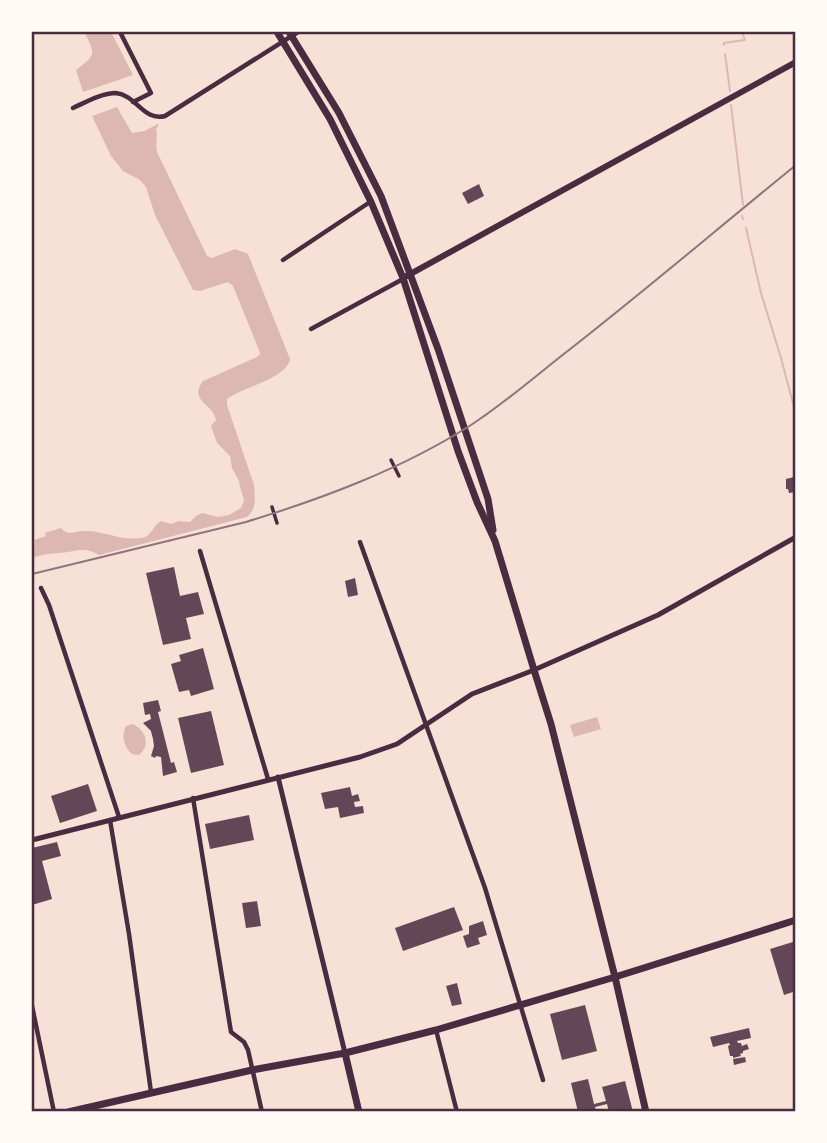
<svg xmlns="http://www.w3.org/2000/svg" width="827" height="1143" font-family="'Nunito Sans',sans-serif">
<rect width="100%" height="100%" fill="#f7e1d7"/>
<g fill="#dcb8b0">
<path d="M84 32H111L133 75 83 92 76 70C96 55 96 54 84 32Z"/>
<path d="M117 107 132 133 144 131 158 124 159 125 156 129C158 136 155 143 157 152L207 256 212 258 235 249 248 254 290 359C287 378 242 388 227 399V405L254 485C255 497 257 509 247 517L99 555C83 546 76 552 60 553 48 554 43 554 32 558V547L35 545 34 540 46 536 45 533 61 528C68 537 76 530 86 531 104 531 122 541 141 538 152 537 152 526 161 521L171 524 179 521 190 522 196 516 202 513 218 517 229 515 241 508 244 500 240 487 239 481 232 468 230 456 217 443 211 426 216 420C213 403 188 401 203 381L257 357 260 354 259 350 233 286 228 282 200 291 193 290 155 215 146 187 140 180 123 171 111 156 92 116Z"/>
<path d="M597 717 601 729 574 737 570 725Z"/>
<path d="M133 724C146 731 151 745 139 755L132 754C124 747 121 736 126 726Z"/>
</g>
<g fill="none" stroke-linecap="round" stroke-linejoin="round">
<g stroke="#dcb8b0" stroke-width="2">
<path d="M724 45V43L745 40 742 32"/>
<path d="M725 54 730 91"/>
<path d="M731 105 743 205"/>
<path d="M742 216 743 219"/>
<path d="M746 228 761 293 781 358 796 415"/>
</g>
</g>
<g fill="#644757">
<path d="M479 184 484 196 468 204 462 193Z"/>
<path d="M794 477 796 492 789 493 788 489H786V479Z"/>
<path d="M174 567 180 596 198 592 204 614 186 618 191 639 163 645 146 573Z"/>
<path d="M355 578 358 595 348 597 345 581Z"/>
<path d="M203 648 214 689 191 696 189 690 179 692 171 664 181 661 179 655Z"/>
<path d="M158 700 161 711 158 712 171 763 174 762 177 772 163 776 161 757 156 756 155 758 151 756 154 746 153 739 151 731 143 723 151 719 150 714 145 715 143 703Z"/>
<path d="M211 711 224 765 191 773 178 718Z"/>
<path d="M88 784 97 811 60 823 51 796Z"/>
<path d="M350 787 352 796 358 794 360 801 354 802 355 807 363 806 364 813 340 818 338 807 325 809 321 793Z"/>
<path d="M249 815 254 840 210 849 205 824Z"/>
<path d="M57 842 61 856 42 861 52 899 32 905V848Z"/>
<path d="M257 901 261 926 246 928 242 903Z"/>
<path d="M454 907 463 930 403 951 395 928Z"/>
<path d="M483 921 487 935 478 938 480 944 467 948 463 936 469 934V926Z"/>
<path d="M796 941V1000H795L793 992 784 995 770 949Z"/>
<path d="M457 983 462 1004 452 1006 446 986Z"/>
<path d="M585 1005 597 1051 562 1060 550 1014Z"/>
<path d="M749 1028 751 1038 737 1041 738 1043H741L742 1046 747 1044 749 1049 743 1051V1053L740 1054 741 1056 733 1058V1056H730L728 1046 730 1045 729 1043 713 1047 710 1037Z"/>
<path d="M745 1057 746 1062 734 1065 733 1059Z"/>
<path d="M588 1079 594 1104 606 1101 602 1087 625 1081 633 1112H609L607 1104 595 1107 596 1111 578 1112 571 1083Z"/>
</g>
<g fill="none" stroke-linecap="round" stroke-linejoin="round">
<g stroke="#4a2c40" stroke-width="3.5">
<path d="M391 460 399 476"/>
<path d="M272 507 277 523"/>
</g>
<g stroke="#4a2c40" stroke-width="4.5">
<path d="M120 32 151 93 133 102"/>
<path d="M73 108C86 102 102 93 116 93 136 95 144 122 165 116L298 32"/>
<path d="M283 260 370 202"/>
<path d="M311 329 403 279"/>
<path d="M360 542 485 888 543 1080"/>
<path d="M200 551 268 779"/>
<path d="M41 588 49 605 119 817"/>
<path d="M193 798 231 1032 244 1042 248 1050 262 1112"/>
<path d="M110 820 129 934 151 1092"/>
<path d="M32 1006 54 1112"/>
<path d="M436 1030 457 1112"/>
</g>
<g stroke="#4a2c40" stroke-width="5">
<path d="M278 777 345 1053"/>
<path d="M32 840 360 757 397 744 472 694 534 670 658 615 796 537"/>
</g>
<path stroke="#4a2c40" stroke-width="6" d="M403 278 796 62"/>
<g stroke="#4a2c40" stroke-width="7">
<path d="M68 1112 252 1070 345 1053"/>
<path d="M646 1112 615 977 796 920"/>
</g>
<g stroke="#4a2c40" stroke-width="7">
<path d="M277 32 330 119 371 202 403 278 458 451 477 502 495 541 534 670 551 724 615 977 436 1030 345 1053 359 1112"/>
<path d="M289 32 339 113 381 196 438 349 488 499 493 530"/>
</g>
<path stroke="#8f747c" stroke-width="2" d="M32 574 246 522C324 498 402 469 471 425 502 405 531 380 560 357 640 295 717 229 796 165"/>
</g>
<rect width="827" height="1143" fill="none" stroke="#fffaf5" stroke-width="66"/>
<rect x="33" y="33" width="761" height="1077" fill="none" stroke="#4a2c40" stroke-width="2.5"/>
</svg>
